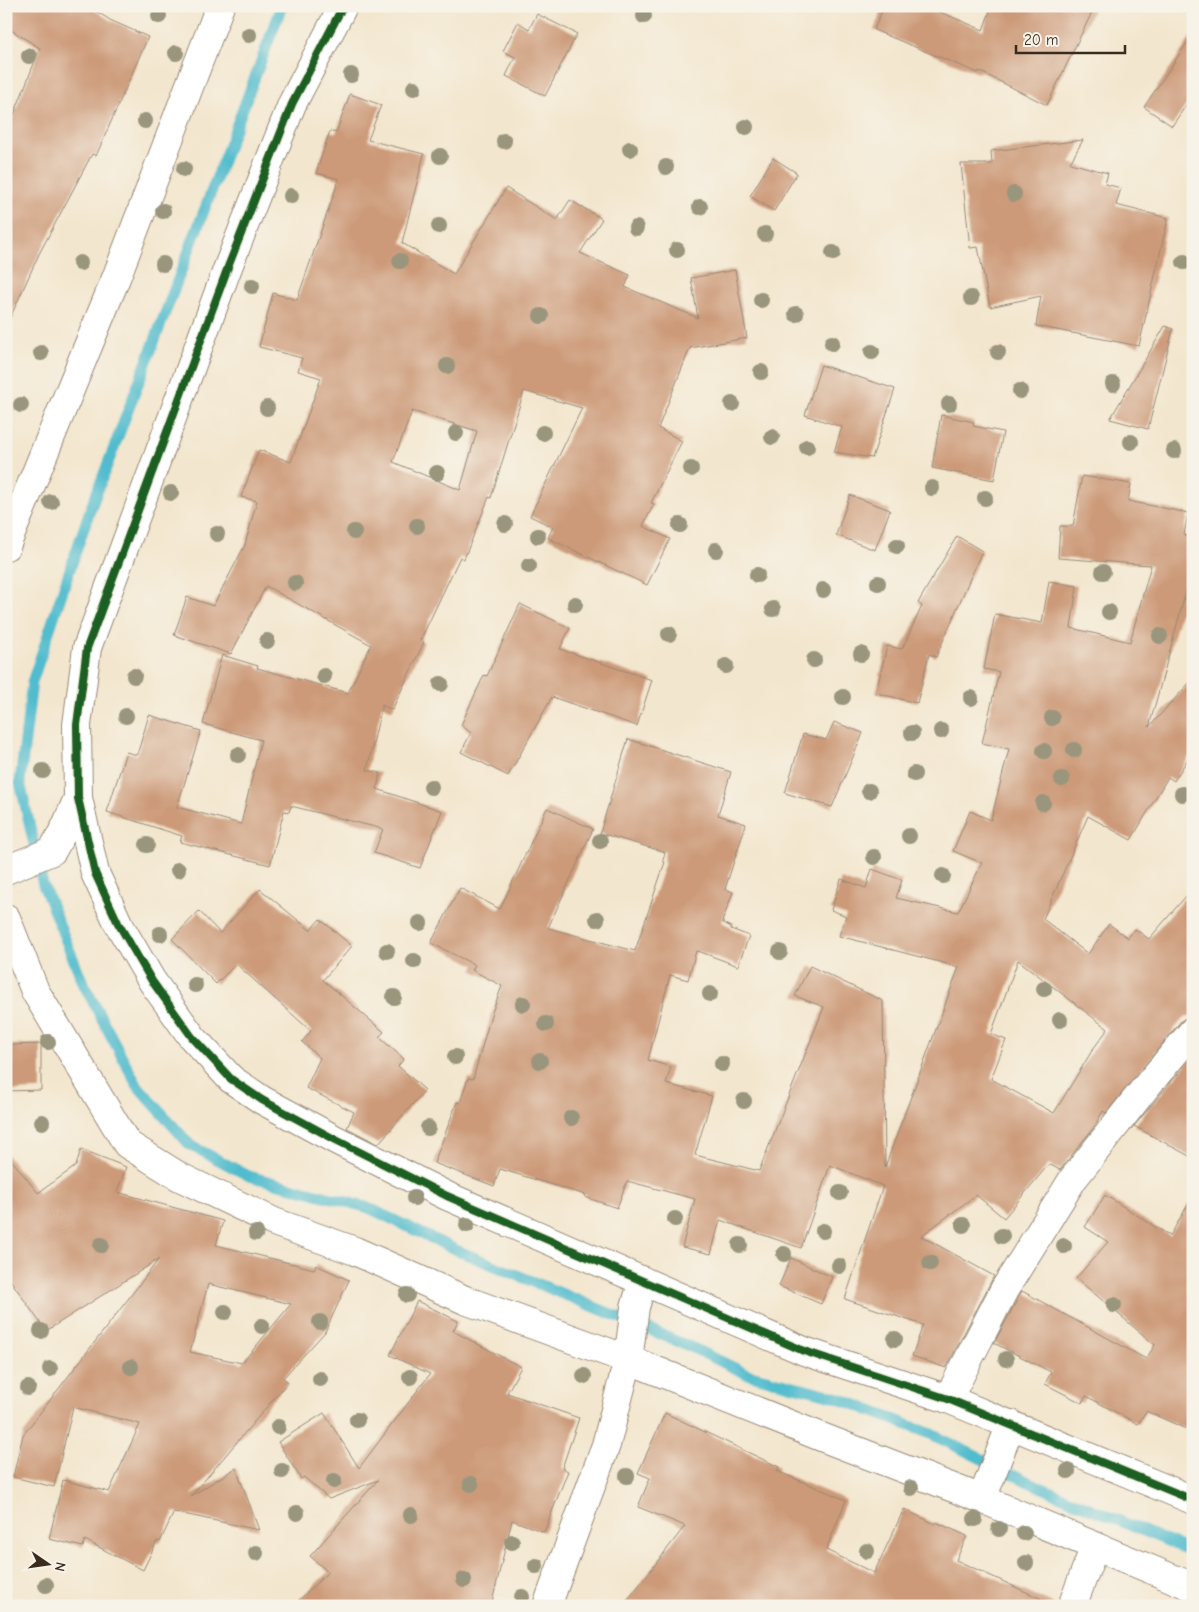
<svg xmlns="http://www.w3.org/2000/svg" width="1199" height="1612" font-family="'Comic Neue',sans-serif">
<rect width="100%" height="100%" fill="#f7f3e8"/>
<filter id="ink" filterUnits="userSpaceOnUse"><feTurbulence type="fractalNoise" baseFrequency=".02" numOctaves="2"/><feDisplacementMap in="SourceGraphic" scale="10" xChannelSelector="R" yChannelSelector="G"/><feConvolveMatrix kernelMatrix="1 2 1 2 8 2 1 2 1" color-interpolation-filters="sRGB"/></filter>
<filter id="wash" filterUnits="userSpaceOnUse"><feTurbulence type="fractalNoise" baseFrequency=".0096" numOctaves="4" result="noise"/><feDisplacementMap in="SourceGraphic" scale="20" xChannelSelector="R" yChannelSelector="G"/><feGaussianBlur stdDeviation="1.12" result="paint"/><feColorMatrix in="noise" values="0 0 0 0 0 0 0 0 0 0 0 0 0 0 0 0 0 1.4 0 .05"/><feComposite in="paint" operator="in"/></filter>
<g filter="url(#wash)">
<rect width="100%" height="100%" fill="#f3e6ce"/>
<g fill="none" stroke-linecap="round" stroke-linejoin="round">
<path stroke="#51bccd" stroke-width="11" d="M282 6 89 513 32 682 20 782 43 885 84 985 137 1085 190 1145 249 1176 369 1208 454 1249 691 1347 747 1374 833 1396 931 1434 1033 1484 1193 1552"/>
</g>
<g id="blocks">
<g fill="#cc9a78" fill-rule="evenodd">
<path d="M6 6H88L110 20 148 37 96 156 92 154 39 254 6 327V135L40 48 6 27Z"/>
<path d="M884 6H926L983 30 992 6H1095L1047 105 979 71 978 73 874 30Z"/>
<path d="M537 14 577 34 545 96 506 76 515 57 503 51 518 22 529 29Z"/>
<path d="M1193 34V95L1172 126 1144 107Z"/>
<path d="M350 94 381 105 368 140 424 154 402 243 454 274 506 188 557 220 570 200 602 219 580 253 630 275 625 287 698 318 691 278 735 270 747 338 690 348 658 428 682 441 651 503 654 504 643 526 670 539 647 585 548 538 553 527 530 516 582 408 524 391 491 498 489 497 464 559 460 557 420 641 424 642 392 710 382 705 367 770 380 773 377 789 442 811 420 868 374 853 383 829 291 806 289 812 284 811 270 865 180 842 182 836 107 812 126 752 137 755 149 715 201 731 177 807 241 824 261 740 203 724 222 655 258 666 257 668 348 693 371 645 266 586 231 654 174 635 187 597 213 606 245 545 257 501 241 497 259 450 291 462 321 378 298 371 302 358 259 347 273 293 297 300 339 179 316 173 330 131 336 133ZM412 411 477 431 460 490 393 462Z"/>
<path d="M1083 140 1070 163 1108 173 1105 184 1121 188 1116 205 1168 218 1139 346 1036 326 1041 296 990 307 978 247 970 248 961 164H992L991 151Z"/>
<path d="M773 158 797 173 774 211 750 196Z"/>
<path d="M1165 326 1173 329 1148 429 1110 419Z"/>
<path d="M821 365 895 389 872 458 834 452 842 427 805 415Z"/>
<path d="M941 415 974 422 973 426 1003 432 994 480 932 468Z"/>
<path d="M1082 476 1131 484 1128 501 1188 513 1184 535 1193 538V566L1149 727 1193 679V751L1174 781 1168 777 1131 840 1088 816 1043 919 1088 954 1109 924 1128 938 1135 929 1149 939 1193 888V1016L1187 1017 1181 1021 1106 1113 1103 1111 1094 1127 1060 1170 1049 1164 1004 1218 976 1195 921 1236 994 1276 946 1368 912 1356 923 1325 845 1299 883 1186 830 1165 801 1248 720 1220 711 1254 682 1247 695 1199 627 1181 617 1208 585 1197 586 1195 500 1169 494 1186 434 1163 457 1102 460 1103 468 1078 473 1079 491 1015 502 986 472 970 475 965 431 943 460 888 500 909 547 808 593 829 548 928 635 951 665 862 663 861 665 852 600 833 628 739 731 772 718 815 746 824 725 889 733 892 722 922 731 927V929L749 936 738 966 698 951V952L696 951 688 980 670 975 648 1060 671 1067 666 1084 712 1096 695 1155 759 1171 824 1007 795 996 810 966 883 1001 885 1167 959 967 839 936 846 916 831 910 841 879 866 888 872 869 902 880 896 898 958 912 982 863 953 851 970 811 991 820 1009 749 982 743 999 672 984 669 995 614 1042 623 1049 581 1077 586 1071 628 1130 642 1151 565 1058 558 1060 526H1073ZM1018 960 1108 1029 1093 1049 1054 1113 991 1079 1006 1040 991 1034Z"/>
<path d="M850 495 890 510 875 550 836 535Z"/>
<path d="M957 536 982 551 936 657 929 654 917 703 876 693 887 646 902 649 922 606 918 603Z"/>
<path d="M520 604 570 628 560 649 652 680 637 726 552 697 508 776 461 752 471 733 461 725 484 675 487 676Z"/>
<path d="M834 722 863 733 832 807 785 793 803 734 826 740Z"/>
<path d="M260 889 310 930 320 919 352 946 323 980 384 1032 379 1037 404 1059 398 1066 425 1090 378 1144 347 1128 354 1112 306 1088 320 1058 302 1042 311 1031 236 964 216 984 172 939 199 911 220 933Z"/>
<path d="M41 1044V1090L6 1091V1045Z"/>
<path d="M1193 1056V1158L1134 1126Z"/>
<path d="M81 1149 126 1167 117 1192 223 1221 216 1245 314 1269 316 1265 349 1280 325 1332 283 1378 288 1382 191 1496 236 1468 259 1530 174 1512 160 1542 157 1541 143 1570 85 1540 83 1547 49 1539 63 1480 109 1492 140 1424 73 1407 54 1487 13 1477 23 1435 159 1259 46 1331 6 1274V1153L38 1193 76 1166ZM208 1284 291 1304 242 1363 190 1352Z"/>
<path d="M1105 1195 1170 1236 1193 1196V1432L1146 1411 1138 1424 1086 1396 1082 1403 1045 1384 1051 1372 994 1343 1022 1291 1146 1359 1155 1345 1076 1278 1108 1242 1085 1227Z"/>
<path d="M791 1258 832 1277 821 1304 779 1286Z"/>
<path d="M417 1301 458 1321 453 1331 521 1367 507 1393 579 1418 562 1468 568 1471 544 1532 512 1520 491 1606H293L328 1572 310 1556 378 1480 329 1499 304 1477 301 1479 278 1442 324 1413 359 1468 430 1374 390 1355Z"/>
<path d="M665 1413 779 1467 777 1471 846 1500 826 1550 874 1573 904 1509 935 1524 936 1522 967 1536 956 1560 1057 1606H623L685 1526 638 1507 650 1478 638 1473Z"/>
</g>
</g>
</g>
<g filter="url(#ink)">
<use href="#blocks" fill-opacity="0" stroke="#978876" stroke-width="1"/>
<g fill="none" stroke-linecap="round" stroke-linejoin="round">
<defs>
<g id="minor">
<path d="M343 6 292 104 228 267 87 648 77 725 78 798 95 873 118 923 152 981 192 1037 231 1079 262 1100 336 1140 447 1196 804 1351 948 1399 1193 1500"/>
<path d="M6 546 116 278 220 6"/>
<path d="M6 870 52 851 65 828 78 798"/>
<path d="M6 918 35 991 127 1144 180 1177 274 1222 355 1251 465 1300 632 1361 824 1438 982 1499 1193 1587"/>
<path d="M948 1399 1004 1290 1073 1179 1145 1088 1193 1031"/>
<path d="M982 1499 1011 1424"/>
<path d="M547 1606 606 1445 628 1360 635 1307 643 1281"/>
<path d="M1072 1606 1095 1546"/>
</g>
</defs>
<use href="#minor" stroke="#978876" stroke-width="30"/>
<use href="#minor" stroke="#fff" stroke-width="28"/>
<defs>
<path id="cycleway" d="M343 6 292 104 228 267 87 648 77 725 78 798 95 873 118 923 152 981 192 1037 231 1079 262 1100 336 1140 447 1196 804 1351 948 1399 1193 1500"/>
</defs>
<use href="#cycleway" stroke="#f7f3e8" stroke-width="11"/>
<use href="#cycleway" stroke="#1b5e20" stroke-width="8"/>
</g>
<g fill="#99967d">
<circle cx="159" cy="16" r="8"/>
<circle cx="644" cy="16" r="8"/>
<circle cx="249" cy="35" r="8"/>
<circle cx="176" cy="53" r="8"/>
<circle cx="29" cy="56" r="8"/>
<circle cx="351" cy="75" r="8"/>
<circle cx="414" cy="88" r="8"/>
<circle cx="145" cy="121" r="8"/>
<circle cx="746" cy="127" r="8"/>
<circle cx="504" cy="141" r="8"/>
<circle cx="630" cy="149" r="8"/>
<circle cx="440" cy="156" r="8"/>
<circle cx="666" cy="167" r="8"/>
<circle cx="184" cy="169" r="8"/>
<circle cx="1014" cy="194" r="8"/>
<circle cx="291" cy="196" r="8"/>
<circle cx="700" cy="207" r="8"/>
<circle cx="163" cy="211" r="8"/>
<circle cx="439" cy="226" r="8"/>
<circle cx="636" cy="228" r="8"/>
<circle cx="765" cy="234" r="8"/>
<circle cx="677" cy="250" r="8"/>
<circle cx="833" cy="253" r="8"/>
<circle cx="400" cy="261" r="8"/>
<circle cx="1184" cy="262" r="8"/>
<circle cx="80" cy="263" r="8"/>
<circle cx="163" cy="264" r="8"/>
<circle cx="252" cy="286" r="8"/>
<circle cx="971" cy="298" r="8"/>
<circle cx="761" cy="300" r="8"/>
<circle cx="796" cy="314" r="8"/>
<circle cx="541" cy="316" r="8"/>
<circle cx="832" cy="343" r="8"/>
<circle cx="872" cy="352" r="8"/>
<circle cx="998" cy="352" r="8"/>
<circle cx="41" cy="353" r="8"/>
<circle cx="447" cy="366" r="8"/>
<circle cx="761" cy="372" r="8"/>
<circle cx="1113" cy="384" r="8"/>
<circle cx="1020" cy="391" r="8"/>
<circle cx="732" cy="404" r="8"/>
<circle cx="949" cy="404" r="8"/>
<circle cx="21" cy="405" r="8"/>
<circle cx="267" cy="408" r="8"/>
<circle cx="456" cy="433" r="8"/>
<circle cx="543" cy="433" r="8"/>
<circle cx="772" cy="437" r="8"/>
<circle cx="1131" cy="442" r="8"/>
<circle cx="807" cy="447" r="8"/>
<circle cx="1174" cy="451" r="8"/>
<circle cx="691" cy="469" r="8"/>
<circle cx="437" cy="473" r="8"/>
<circle cx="932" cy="488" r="8"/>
<circle cx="171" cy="493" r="8"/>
<circle cx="985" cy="498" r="8"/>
<circle cx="51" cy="502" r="8"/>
<circle cx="505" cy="524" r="8"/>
<circle cx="680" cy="525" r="8"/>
<circle cx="417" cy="526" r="8"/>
<circle cx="354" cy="532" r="8"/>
<circle cx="217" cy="534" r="8"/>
<circle cx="538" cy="536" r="8"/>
<circle cx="897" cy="546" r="8"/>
<circle cx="716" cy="550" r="8"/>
<circle cx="529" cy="566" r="8"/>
<circle cx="1103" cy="572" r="8"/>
<circle cx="757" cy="575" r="8"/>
<circle cx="295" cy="583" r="8"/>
<circle cx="878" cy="583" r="8"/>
<circle cx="823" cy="590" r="8"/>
<circle cx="575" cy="604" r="8"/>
<circle cx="773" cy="609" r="8"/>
<circle cx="1109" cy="612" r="8"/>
<circle cx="669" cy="634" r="8"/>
<circle cx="1160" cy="636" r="8"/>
<circle cx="267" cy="641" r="8"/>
<circle cx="861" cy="654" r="8"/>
<circle cx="814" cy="660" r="8"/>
<circle cx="726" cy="666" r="8"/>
<circle cx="134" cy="676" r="8"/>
<circle cx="324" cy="676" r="8"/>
<circle cx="441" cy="684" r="8"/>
<circle cx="843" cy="697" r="8"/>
<circle cx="971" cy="698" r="8"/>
<circle cx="126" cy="716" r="8"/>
<circle cx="1052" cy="718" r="8"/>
<circle cx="941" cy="731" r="8"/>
<circle cx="912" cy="733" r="8"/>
<circle cx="1074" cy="750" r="8"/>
<circle cx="1044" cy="751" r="8"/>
<circle cx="238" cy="755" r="8"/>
<circle cx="43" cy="771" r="8"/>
<circle cx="914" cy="774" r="8"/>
<circle cx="1062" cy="779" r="8"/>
<circle cx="431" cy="787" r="8"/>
<circle cx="869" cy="791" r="8"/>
<circle cx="1182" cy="794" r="8"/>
<circle cx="1043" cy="803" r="8"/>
<circle cx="909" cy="836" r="8"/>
<circle cx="600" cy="841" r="8"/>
<circle cx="147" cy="845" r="8"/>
<circle cx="874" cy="857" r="8"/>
<circle cx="178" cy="870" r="8"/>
<circle cx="943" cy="876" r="8"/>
<circle cx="597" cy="919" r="8"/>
<circle cx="420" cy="923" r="8"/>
<circle cx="160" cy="934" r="8"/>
<circle cx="387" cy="951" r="8"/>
<circle cx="780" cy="952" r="8"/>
<circle cx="414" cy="961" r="8"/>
<circle cx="195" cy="985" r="8"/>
<circle cx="1044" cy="989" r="8"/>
<circle cx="710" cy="994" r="8"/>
<circle cx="394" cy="997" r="8"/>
<circle cx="523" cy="1004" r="8"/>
<circle cx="1060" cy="1020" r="8"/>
<circle cx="546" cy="1024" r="8"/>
<circle cx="48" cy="1042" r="8"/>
<circle cx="455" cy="1057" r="8"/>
<circle cx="540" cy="1061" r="8"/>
<circle cx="722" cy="1064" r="8"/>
<circle cx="744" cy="1101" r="8"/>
<circle cx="571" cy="1118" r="8"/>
<circle cx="42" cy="1122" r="8"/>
<circle cx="428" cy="1128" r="8"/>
<circle cx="840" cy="1193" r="8"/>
<circle cx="414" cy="1198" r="8"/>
<circle cx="675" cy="1219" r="8"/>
<circle cx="467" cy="1225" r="8"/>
<circle cx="963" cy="1225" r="8"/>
<circle cx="823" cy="1231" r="8"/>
<circle cx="256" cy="1233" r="8"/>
<circle cx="1002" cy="1236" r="8"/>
<circle cx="101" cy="1245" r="8"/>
<circle cx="740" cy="1245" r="8"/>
<circle cx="1064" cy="1246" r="8"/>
<circle cx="784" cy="1254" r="8"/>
<circle cx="930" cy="1263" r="8"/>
<circle cx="839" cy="1266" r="8"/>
<circle cx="407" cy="1295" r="8"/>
<circle cx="1114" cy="1305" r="8"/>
<circle cx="225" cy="1312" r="8"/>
<circle cx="320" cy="1322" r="8"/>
<circle cx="262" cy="1326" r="8"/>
<circle cx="41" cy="1331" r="8"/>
<circle cx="895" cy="1339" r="8"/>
<circle cx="1006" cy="1359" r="8"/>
<circle cx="131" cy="1367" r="8"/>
<circle cx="50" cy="1369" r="8"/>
<circle cx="584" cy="1376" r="8"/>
<circle cx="410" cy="1377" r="8"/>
<circle cx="320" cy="1379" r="8"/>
<circle cx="28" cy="1388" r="8"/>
<circle cx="357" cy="1420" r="8"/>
<circle cx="278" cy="1427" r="8"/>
<circle cx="282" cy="1471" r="8"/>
<circle cx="1068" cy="1471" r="8"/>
<circle cx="627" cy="1476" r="8"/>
<circle cx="334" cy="1481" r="8"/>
<circle cx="471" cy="1484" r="8"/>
<circle cx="911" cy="1488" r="8"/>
<circle cx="297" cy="1513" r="8"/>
<circle cx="411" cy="1515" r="8"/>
<circle cx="975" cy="1519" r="8"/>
<circle cx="999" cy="1529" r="8"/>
<circle cx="1024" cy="1533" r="8"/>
<circle cx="512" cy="1542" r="8"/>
<circle cx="867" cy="1551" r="8"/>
<circle cx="256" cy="1553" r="8"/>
<circle cx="1026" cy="1563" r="8"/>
<circle cx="536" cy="1566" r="8"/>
<circle cx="464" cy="1580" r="8"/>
<circle cx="46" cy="1585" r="8"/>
<circle cx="522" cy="1597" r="8"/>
</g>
</g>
<rect width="1199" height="1612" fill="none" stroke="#f7f3e8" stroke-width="25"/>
<g transform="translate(48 1564) rotate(103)" stroke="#f7f3e8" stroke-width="4" paint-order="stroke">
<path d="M0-4L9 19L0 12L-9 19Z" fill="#3b2a1e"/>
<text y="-8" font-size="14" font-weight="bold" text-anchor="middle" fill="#3b2a1e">N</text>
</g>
<path d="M1016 45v8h109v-8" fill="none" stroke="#3b2a1e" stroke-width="2.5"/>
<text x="1024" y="45" font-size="15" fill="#3b2a1e" stroke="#f7f3e8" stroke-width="4" paint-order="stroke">20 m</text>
</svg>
